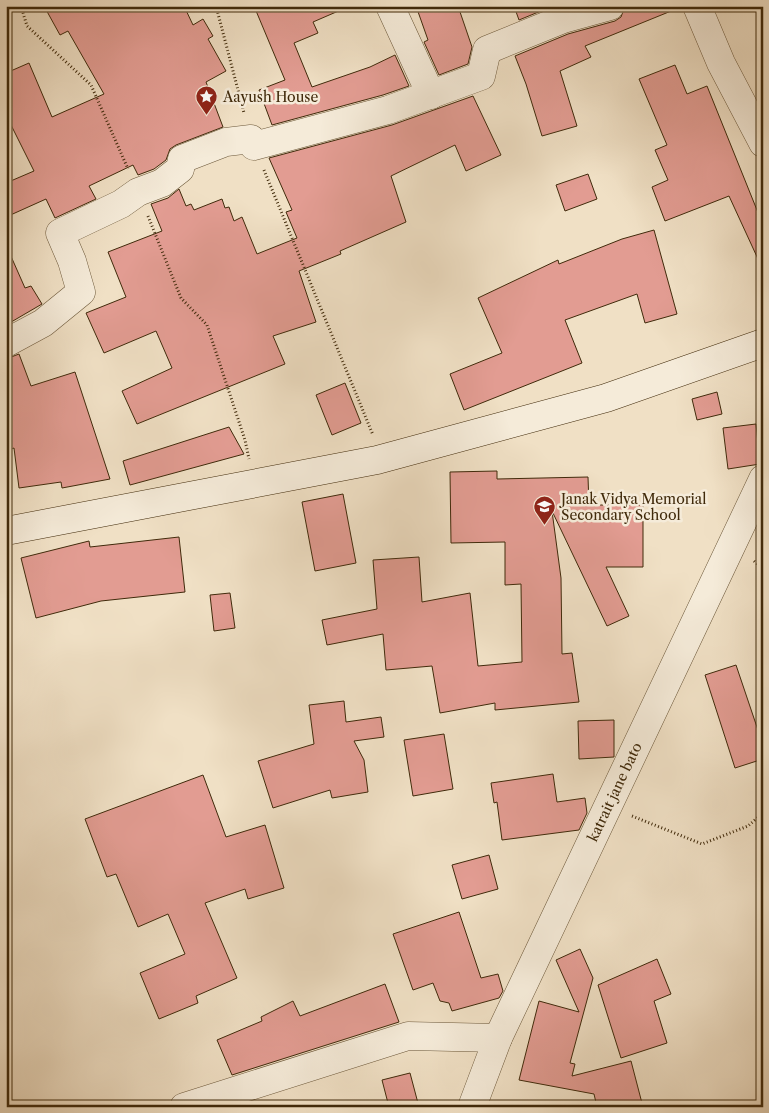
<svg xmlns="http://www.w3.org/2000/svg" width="769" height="1113" font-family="'Libre Caslon Text',serif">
<rect width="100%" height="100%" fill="#f0e0c5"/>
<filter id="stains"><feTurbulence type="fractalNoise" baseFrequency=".004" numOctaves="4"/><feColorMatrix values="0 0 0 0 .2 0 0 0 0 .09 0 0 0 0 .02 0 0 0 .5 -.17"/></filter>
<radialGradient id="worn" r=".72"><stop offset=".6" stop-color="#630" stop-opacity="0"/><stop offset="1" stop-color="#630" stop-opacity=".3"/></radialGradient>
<g fill="#e29c92" stroke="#402a0b">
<path d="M44 6H184L193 25 203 19 213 36 208 39 226 71 206 82 223 127 176 145 170 149 166 160 154 169 138 175 133 165 89 186 96 199 55 218 46 199 6 217V183L34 171 6 115V73L29 63 52 117 104 94 68 31 60 35Z"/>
<path d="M254 6H350L313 22 318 33 294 43 312 87 370 67 395 55 409 86 383 95 272 125 259 90 285 80Z"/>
<path d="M416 6H458L472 47 468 64 439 75 424 42 428 40Z"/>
<path d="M514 6H553L519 20Z"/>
<path d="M625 6 681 7 585 46 591 57 560 71 577 126 542 136 526 84 515 56 568 34 615 21 621 17Z"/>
<path d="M675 65 687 94 707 86 763 225V257L758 259 729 196 665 221 652 187 668 180 655 150 667 145 639 79Z"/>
<path d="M473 96 501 155 466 171 455 145 391 176 406 222 340 251 341 254 299 271 316 322 273 336 285 364 137 424 122 391 172 368 156 331 104 353 86 313 126 297 108 252 162 231 151 204 168 198 179 189 186 206 191 204 194 210 222 199 225 208 229 207 234 221 242 217 257 254 297 238 286 212 292 210 269 158 392 125Z"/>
<path d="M588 174 597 199 565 211 556 185Z"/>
<path d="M654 230 677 314 645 323 637 294 565 320 582 363 464 410 450 374 502 353 478 298 558 260 559 264 622 239Z"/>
<path d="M6 245 25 288 31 286 42 304 6 325Z"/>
<path d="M19 354 31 386 75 372 110 479 62 488 61 482 19 488 14 448 6 451V359Z"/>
<path d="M345 383 361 423 332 435 316 395Z"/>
<path d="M717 392 722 414 697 420 692 399Z"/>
<path d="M756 424 760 464 728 469 723 428Z"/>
<path d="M229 427 244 454 130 485 123 461Z"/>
<path d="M497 471V479L588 477 589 505H643V567H606L629 616 607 626 552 511 561 578 562 654 572 653 579 702 495 710V703L440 713 432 666 386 670 383 634 327 645 322 620 377 609 373 560 419 557 422 602 470 593 478 666 522 662 521 584 505 585V542L451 543 450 472Z"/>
<path d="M343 494 356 563 315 571 302 502Z"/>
<path d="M179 537 185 592 101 601 36 618 21 558 89 541 90 547Z"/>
<path d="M230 593 235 628 214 631 210 595Z"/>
<path d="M736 665 763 745V759L735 768 705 675Z"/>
<path d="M344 701 346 722 381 717 384 737 354 741 364 760 368 792 332 798 330 790 273 808 258 761 314 744 309 705Z"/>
<path d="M614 720V757L579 759 578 721Z"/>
<path d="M444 734 453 789 413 796 404 740Z"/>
<path d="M553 774 557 802 585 798 587 813 579 830 502 840 497 802 494 803 491 783Z"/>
<path d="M203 775 226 837 265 825 284 888 248 899 245 889 205 903 237 978 196 996 198 1003 159 1019 140 973 185 954 168 914 138 927 116 874 107 877 85 819Z"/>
<path d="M489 855 498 889 462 899 452 865Z"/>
<path d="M459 912 481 978 498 974 503 991 499 998 452 1011 449 1003 440 1001 433 983 413 990 393 934Z"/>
<path d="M580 949 593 978 570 1063 575 1064 572 1076 631 1061 643 1107H597L594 1094 519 1080 539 1001 579 1012 556 960Z"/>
<path d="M657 959 671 994 654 1001 667 1043 621 1058 598 985Z"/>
<path d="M385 984 399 1022 232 1075 217 1040 262 1021 261 1017 293 1001 300 1016Z"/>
<path d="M410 1073 419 1107H389L382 1080Z"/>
</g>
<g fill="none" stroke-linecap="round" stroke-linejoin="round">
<defs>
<g id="street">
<path d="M390 6 431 95"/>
<path d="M697 6 721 63 763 143"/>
<path d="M254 146 388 110 481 76 487 50 563 19 610 6"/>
<path d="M6 343 43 323 81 292 72 261 60 233 121 204 138 192 162 183 180 169 182 159 226 142 251 139"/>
<path d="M184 1107 408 1036 498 1038"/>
<path id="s1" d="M472 1107 498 1038 763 479"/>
</g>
<path id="secondary" d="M6 531 377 460 606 398 763 343"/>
</defs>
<use href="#street" stroke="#6c583a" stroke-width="29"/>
<use href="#secondary" stroke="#402a0b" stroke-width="29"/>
<g stroke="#402a0b" stroke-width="3" stroke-dasharray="1 2.5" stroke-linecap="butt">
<path d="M21 6 27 26 91 85 128 169"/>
<path d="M216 6 244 113"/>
<path d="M264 170 373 435"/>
<path d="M148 216 181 298 207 325 245 440 249 459"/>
<path d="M754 561 763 569"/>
<path d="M632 816 702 844 748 826 763 813"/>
</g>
<use href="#street" stroke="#f5ebd9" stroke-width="28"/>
<use href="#secondary" stroke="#f5ebd9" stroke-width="28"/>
</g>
<defs>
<symbol id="sight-pin" viewBox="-11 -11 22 30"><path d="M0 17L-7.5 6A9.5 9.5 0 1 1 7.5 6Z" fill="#8f2418" stroke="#f5ebd9"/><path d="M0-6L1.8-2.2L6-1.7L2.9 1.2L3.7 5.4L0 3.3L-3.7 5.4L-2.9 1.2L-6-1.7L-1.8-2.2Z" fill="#fff"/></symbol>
<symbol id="school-pin" viewBox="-11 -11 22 30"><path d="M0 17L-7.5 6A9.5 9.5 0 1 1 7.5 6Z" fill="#8f2418" stroke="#f5ebd9"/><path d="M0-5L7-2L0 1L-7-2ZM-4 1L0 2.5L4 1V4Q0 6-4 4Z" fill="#fff"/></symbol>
</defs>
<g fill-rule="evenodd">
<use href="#sight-pin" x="194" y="84" width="25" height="34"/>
<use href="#school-pin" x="532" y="494" width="25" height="34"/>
</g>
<g text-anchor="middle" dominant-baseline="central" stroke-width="5" stroke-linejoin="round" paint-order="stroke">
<g font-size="14" fill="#402a0b" stroke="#f5ebd9" text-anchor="start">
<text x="223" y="97">Aayush House</text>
<text x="561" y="499">Janak Vidya Memorial<tspan x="561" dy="16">Secondary School</tspan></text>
</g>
<g font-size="14" fill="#402a0b" stroke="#f5ebd9">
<text stroke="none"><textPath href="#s1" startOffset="346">katrait jane bato</textPath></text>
</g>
</g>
<rect width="769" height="1113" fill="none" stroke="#f0e0c5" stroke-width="25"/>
<rect x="8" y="8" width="754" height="1098" fill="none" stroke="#402a0b" stroke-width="2.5"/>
<rect x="12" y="12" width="744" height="1088" fill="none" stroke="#402a0b"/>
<rect width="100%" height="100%" filter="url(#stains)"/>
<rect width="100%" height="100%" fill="url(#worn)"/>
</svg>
